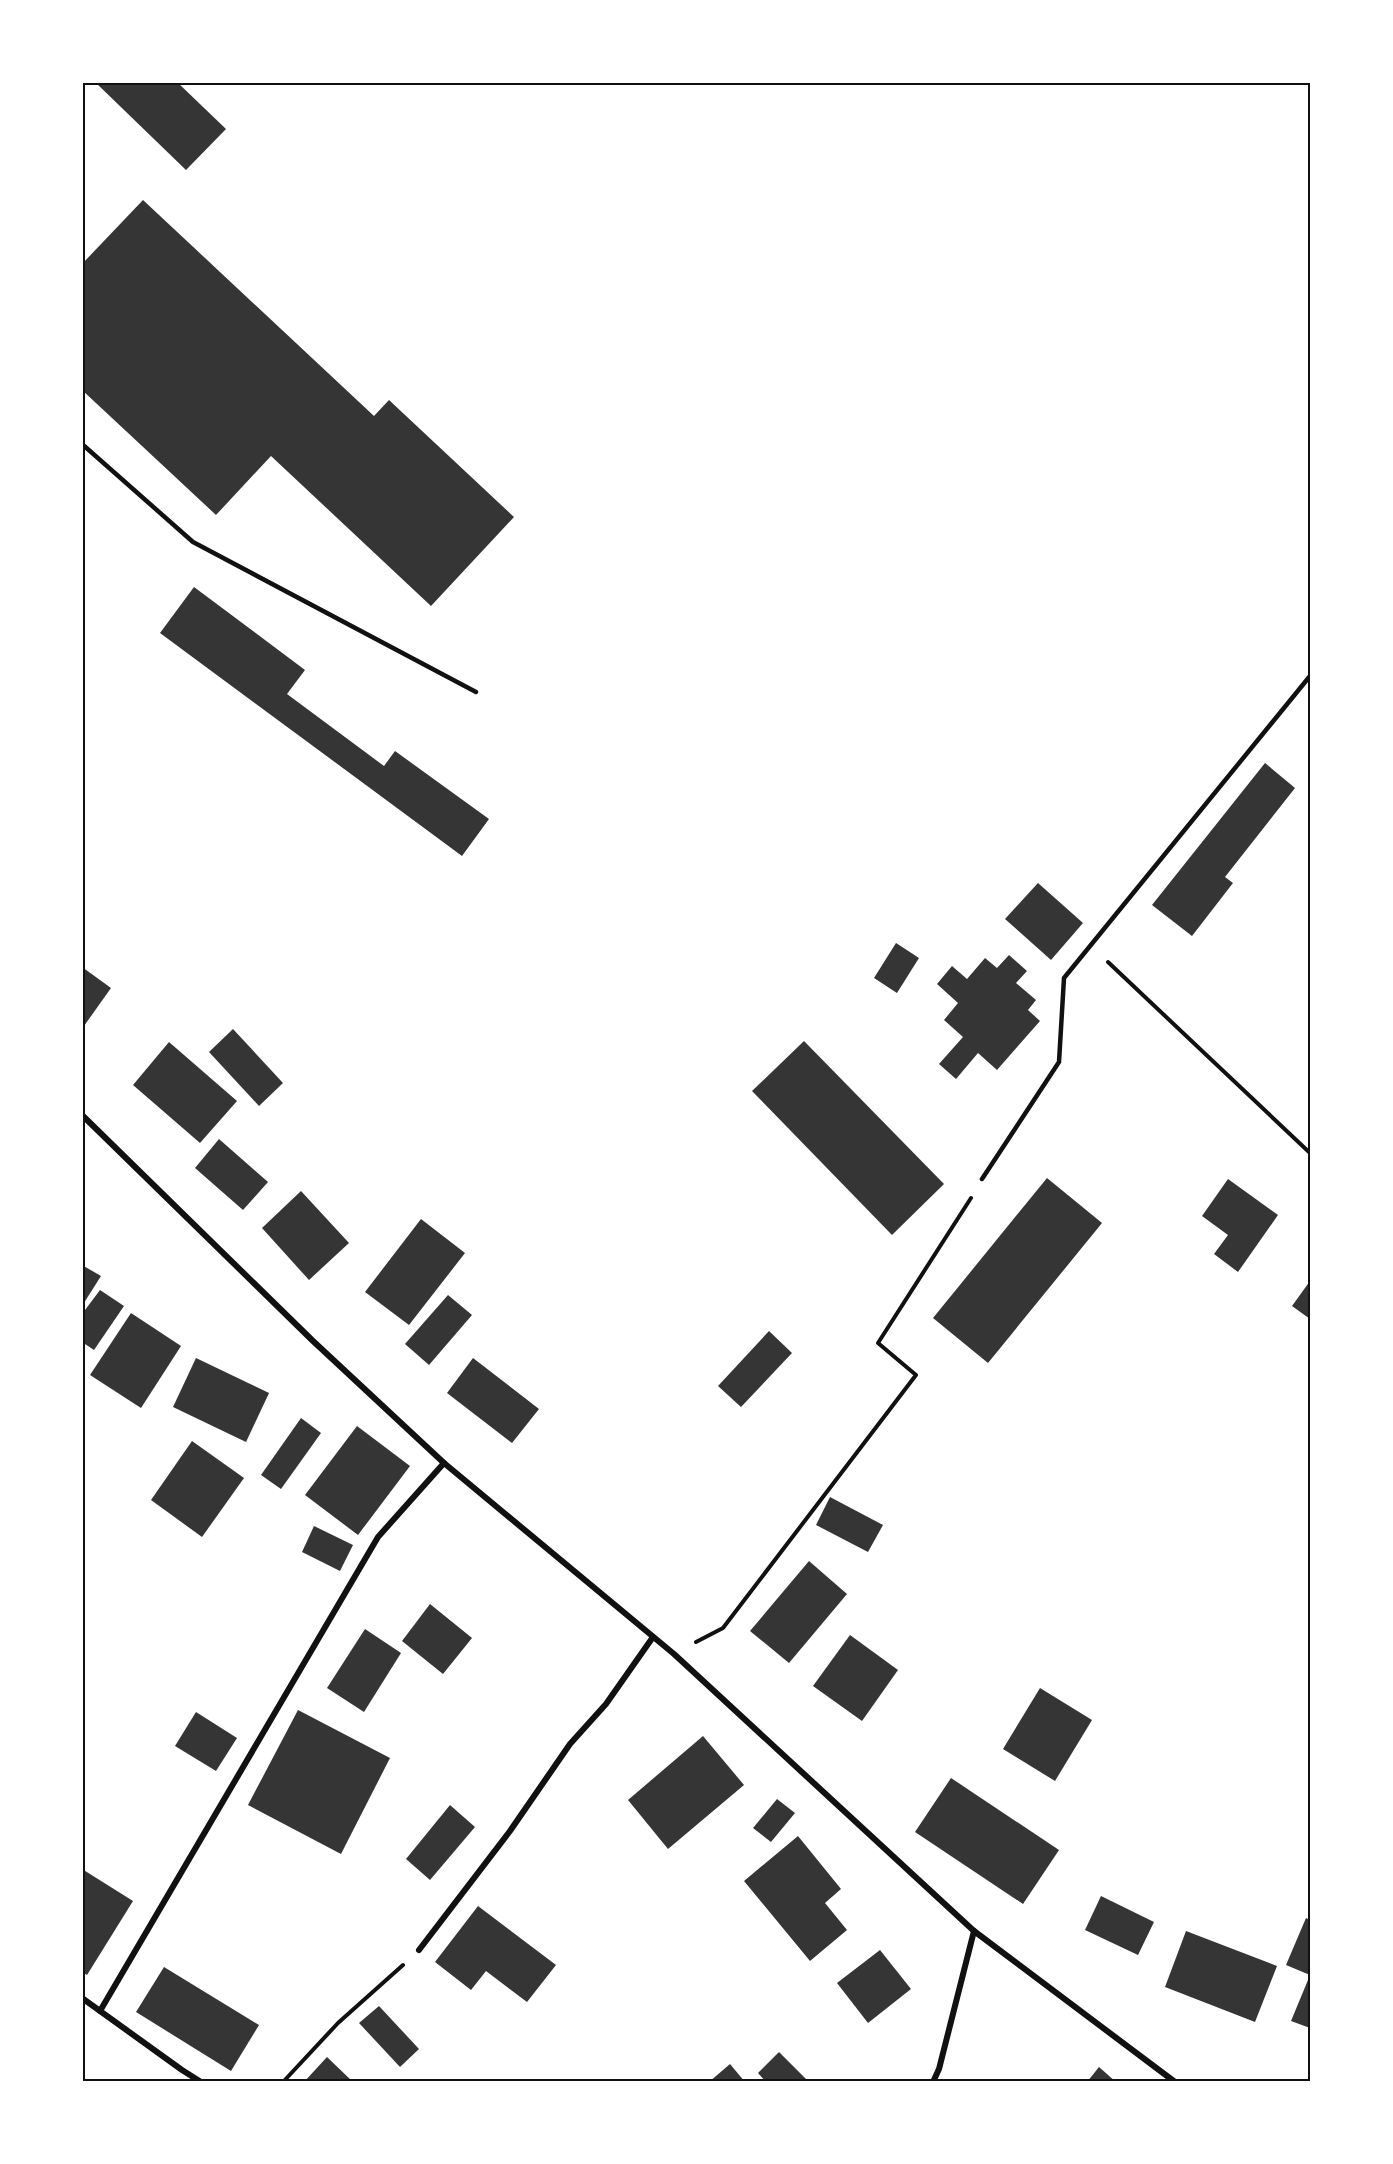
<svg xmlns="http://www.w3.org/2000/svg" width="1393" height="2164" font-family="Merriweather,serif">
<rect width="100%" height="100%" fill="#fff"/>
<g fill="#353535">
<path d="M95 82H177L226 129 186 170Z"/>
<path d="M143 200 374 416 389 400 514 517 431 606 271 456 216 515 82 390V264Z"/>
<path d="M194 587 305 670 287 694 384 766 395 751 489 819 462 856 160 633Z"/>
<path d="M1265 763 1295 788 1225 877 1233 883 1192 936 1152 905Z"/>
<path d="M1038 883 1083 923 1051 960 1005 919Z"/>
<path d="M896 943 919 958 897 993 874 978Z"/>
<path d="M1009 955 1027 971 1016 983 1036 1000 1028 1010 1040 1021 997 1070 978 1053 956 1079 939 1064 963 1037 944 1020 958 1003 937 984 952 966 967 979 985 958 997 968Z"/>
<path d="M82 967 111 988 84 1026 82 1025Z"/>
<path d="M233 1029 283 1083 259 1106 209 1052Z"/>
<path d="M804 1041 944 1184 892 1235 752 1091Z"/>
<path d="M169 1042 237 1101 200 1143 133 1085Z"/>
<path d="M219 1139 268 1182 243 1210 195 1168Z"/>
<path d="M1047 1178 1102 1223 988 1363 933 1318Z"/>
<path d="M1228 1179 1278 1215 1238 1272 1214 1254 1228 1235 1202 1216Z"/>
<path d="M301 1191 349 1243 309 1280 262 1228Z"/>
<path d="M421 1219 465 1253 409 1325 365 1292Z"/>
<path d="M82 1265 101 1276 82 1306Z"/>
<path d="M1310 1281V1319L1292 1306Z"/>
<path d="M100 1290 124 1306 94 1350 82 1342V1314Z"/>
<path d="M448 1295 472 1315 429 1365 405 1344Z"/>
<path d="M131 1313 181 1346 141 1408 90 1375Z"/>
<path d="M769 1331 792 1353 741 1407 718 1386Z"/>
<path d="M196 1358 269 1393 246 1442 173 1407Z"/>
<path d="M473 1358 539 1409 512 1443 447 1393Z"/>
<path d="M301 1418 321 1433 281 1489 261 1475Z"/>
<path d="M357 1426 410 1466 358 1535 305 1495Z"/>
<path d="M192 1441 244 1478 202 1537 151 1500Z"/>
<path d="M830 1497 883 1525 868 1552 816 1525Z"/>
<path d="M314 1526 353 1545 340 1571 302 1552Z"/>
<path d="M809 1561 847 1594 789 1663 750 1631Z"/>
<path d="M430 1604 472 1638 443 1674 402 1641Z"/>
<path d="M365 1629 401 1653 364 1712 327 1688Z"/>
<path d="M850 1635 898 1670 862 1721 813 1686Z"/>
<path d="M1040 1688 1092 1720 1055 1781 1003 1749Z"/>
<path d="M298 1710 390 1758 341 1854 248 1805Z"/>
<path d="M196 1712 237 1738 216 1771 175 1746Z"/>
<path d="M703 1736 744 1785 668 1849 628 1800Z"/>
<path d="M951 1778 1059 1850 1023 1904 915 1832Z"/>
<path d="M777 1799 795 1813 771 1842 753 1828Z"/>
<path d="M450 1805 475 1827 430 1880 406 1859Z"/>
<path d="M798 1836 841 1889 825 1903 847 1930 810 1961 744 1881Z"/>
<path d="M82 1869 133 1901 87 1975 82 1972Z"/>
<path d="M1101 1896 1154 1922 1138 1955 1085 1930Z"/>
<path d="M478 1906 556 1965 527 2002 486 1971 471 1990 435 1962Z"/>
<path d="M1306 1918 1310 1920V1975L1286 1965Z"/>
<path d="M1186 1931 1277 1966 1255 2022 1165 1987Z"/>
<path d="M880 1950 911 1989 868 2023 837 1983Z"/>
<path d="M164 1967 259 2025 231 2071 136 2012Z"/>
<path d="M1308 1980 1310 1981V2028L1291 2021Z"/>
<path d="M379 2006 419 2049 400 2067 359 2023Z"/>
<path d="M779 2052 809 2082H766L758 2073Z"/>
<path d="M327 2057 353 2082H304Z"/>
<path d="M730 2064 745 2082H709Z"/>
<path d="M1099 2067 1116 2082H1087Z"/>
</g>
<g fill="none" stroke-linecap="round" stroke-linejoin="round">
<g stroke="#111" stroke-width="4">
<path d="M1108 962 1310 1153"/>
<path d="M696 1642 723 1628 916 1375 878 1343 971 1198"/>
<path d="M283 2082 338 2023 403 1965"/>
</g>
<g stroke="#111" stroke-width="4.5">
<path d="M82 444 193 542 476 692"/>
<path d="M982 1179 1059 1062 1064 978 1310 676"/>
</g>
<g stroke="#111" stroke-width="6">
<path d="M82 1115 313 1341 444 1463 674 1654 974 1931 1175 2082"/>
<path d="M419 1950 510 1831 570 1744 606 1704 653 1637"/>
<path d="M82 1998 182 2070 201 2082"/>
<path d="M100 2011 378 1537 444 1463"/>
<path d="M933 2082 939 2069 974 1931"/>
</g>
</g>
<rect width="1393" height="2164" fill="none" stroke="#ffffff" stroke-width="168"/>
<rect x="84" y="84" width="1225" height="1996" fill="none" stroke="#111" stroke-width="2"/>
</svg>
